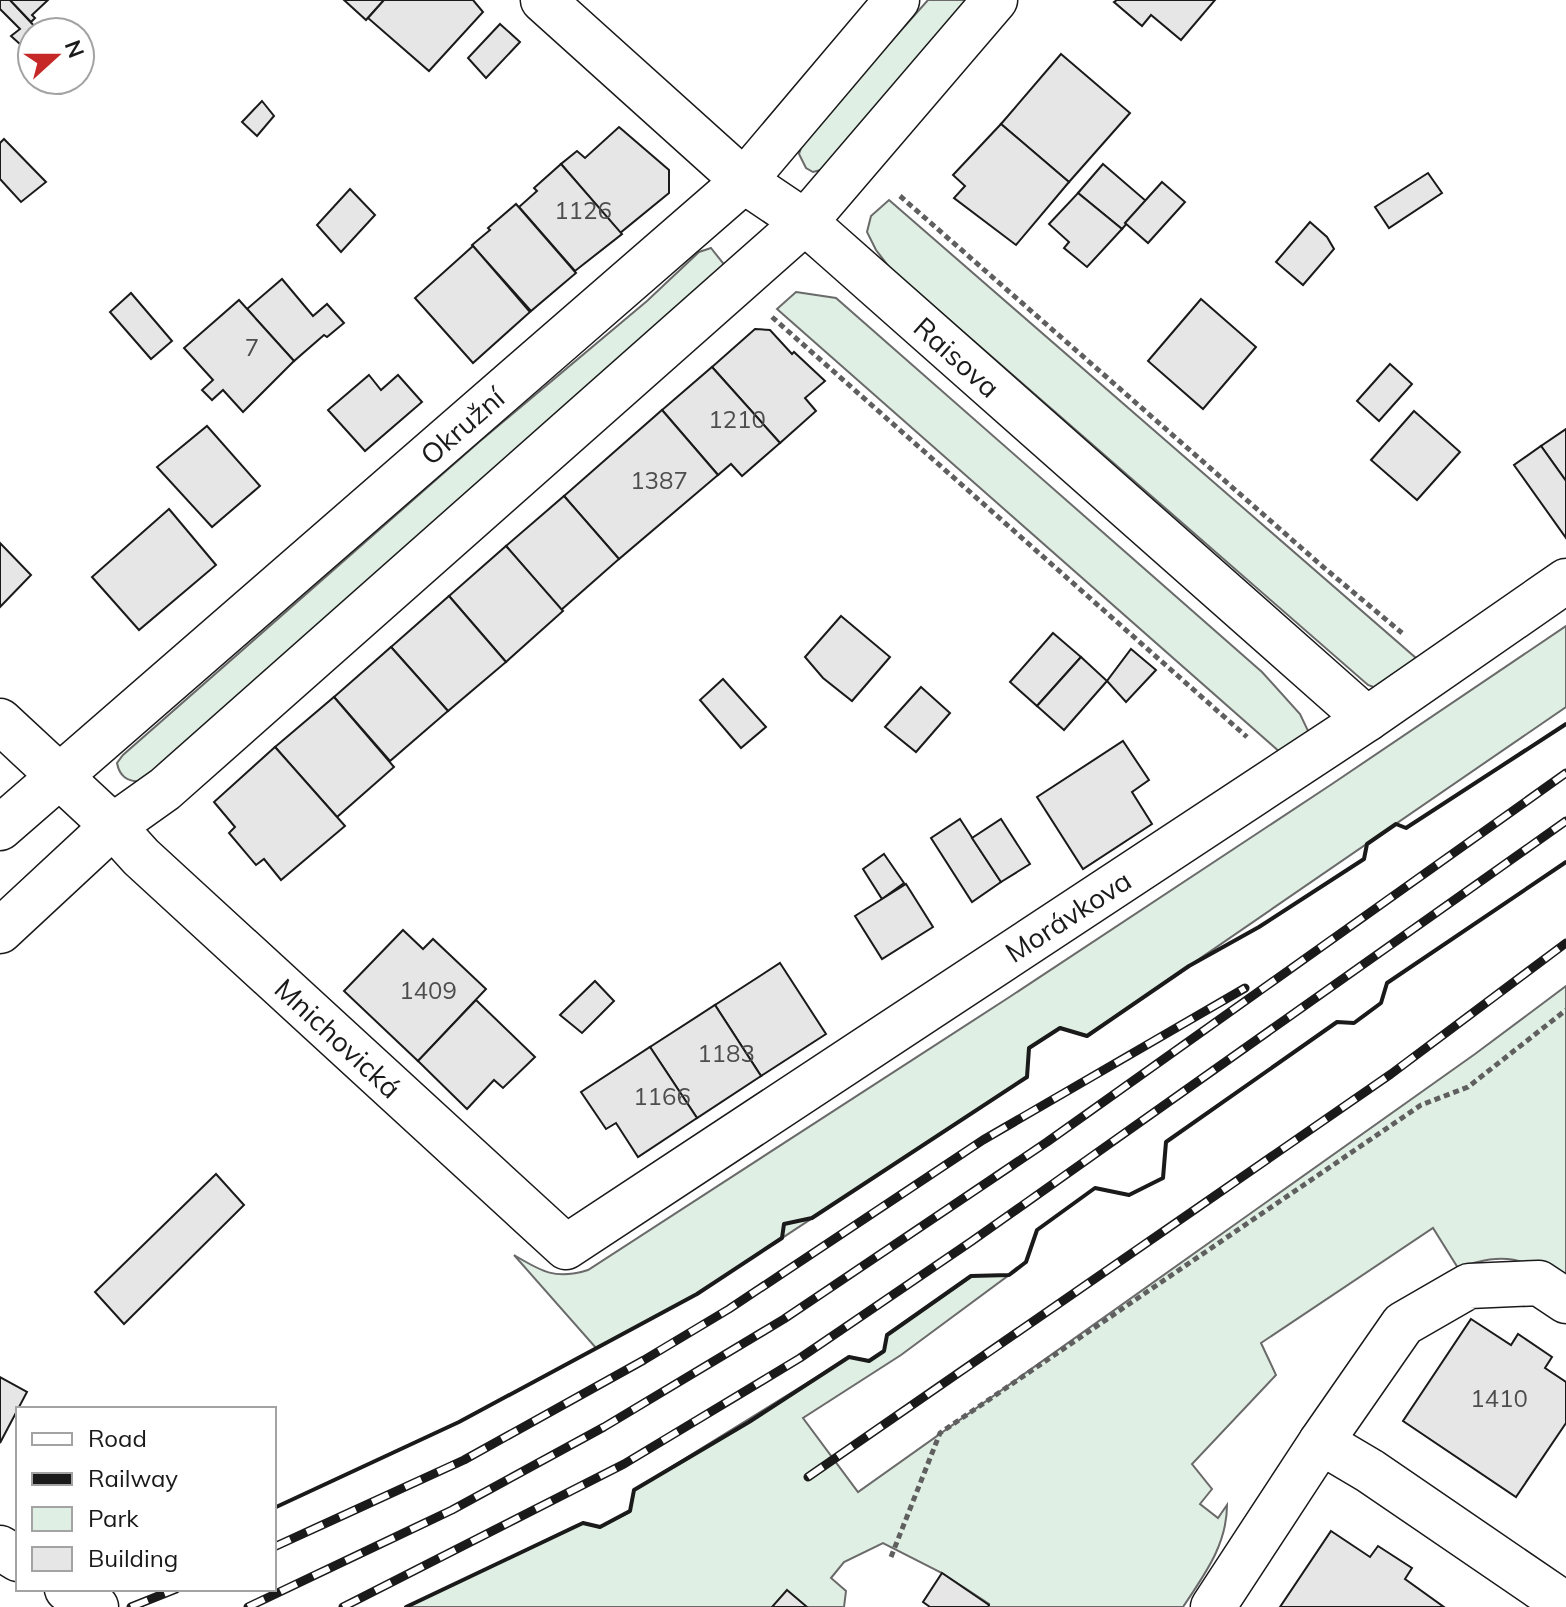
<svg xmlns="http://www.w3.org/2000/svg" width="1566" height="1607" font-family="Mulish,sans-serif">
<rect width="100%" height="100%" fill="#fff"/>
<g fill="#e0efe3" stroke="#6a6a6a" stroke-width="2">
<path d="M928 0H979L832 167 813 172 806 168 799 154 804 139Z"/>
<path d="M889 200 1424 665 1384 691 1368 685 890 268 876 250 867 232 871 216Z"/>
<path d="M711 248 726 267 147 781C132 783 120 780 117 763L123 755 479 442 647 301 699 252Z"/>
<path d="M796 292 836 298 1262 672 1300 714 1311 737 1290 761 777 309Z"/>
<path d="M1566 626V707L1087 1036 1059 1028 1029 1048 1027 1077 697 1294 596 1348 514 1255C542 1272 556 1280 588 1270L1008 998 1332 784Z"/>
<path d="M1566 986V1286C1522 1259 1510 1250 1458 1268L1433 1228 1261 1343 1276 1375 1192 1464 1212 1489 1200 1504 1218 1518 1227 1505C1227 1545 1204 1575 1183 1607H988L989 1604 942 1573 883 1543 844 1562 831 1578 846 1591 844 1607H406L583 1523 600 1527 630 1512 634 1490 849 1357 869 1361 884 1351 887 1335 971 1276 1009 1275 901 1355 803 1418 858 1492 1475 1054Z"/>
</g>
<g fill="#e6e6e6" stroke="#1a1a1a" stroke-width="2">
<path d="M0 0H10L38 30 32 32V36L21 45 11 36 20 29 0 9Z"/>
<path d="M10 0H48L32 15 35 18 31 22Z"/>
<path d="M344 0H384L366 20Z"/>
<path d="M384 0H473L483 12 429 71 368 18Z"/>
<path d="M1117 0H1215L1181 40 1151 15 1142 26 1114 2Z"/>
<path d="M500 24 520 42 486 78 468 58Z"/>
<path d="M1061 54 1130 113 1069 182 1001 124Z"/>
<path d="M262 101 274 116 257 136 242 122Z"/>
<path d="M1001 124 1069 182 1016 245 954 198 965 186 953 175Z"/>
<path d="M619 127 669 170V193L620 233 561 164 577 151 585 158Z"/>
<path d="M4 139 46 182 21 202 0 179V143Z"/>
<path d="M561 164 622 234 575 271 519 207 537 191 534 188Z"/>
<path d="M1103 164 1146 201 1122 229 1078 193Z"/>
<path d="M1428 173 1442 193 1389 228 1375 207Z"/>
<path d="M1162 182 1185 202 1148 243 1125 223Z"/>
<path d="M350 189 375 215 341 252 317 225Z"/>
<path d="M1078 193 1122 229 1087 267 1064 248 1069 242 1049 224Z"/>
<path d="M516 204 576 273 531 311 472 245 490 230 488 228Z"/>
<path d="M1310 222 1327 237 1334 249 1303 285 1276 262Z"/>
<path d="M473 246 530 312 473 363 415 298Z"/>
<path d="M282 279 313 316 327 304 344 323 327 337 324 335 294 361 247 309Z"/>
<path d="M131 293 172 341 151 359 110 312Z"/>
<path d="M1201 299 1256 347 1203 409 1148 361Z"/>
<path d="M239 300 294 361 243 412 223 390 212 400 202 390 213 380 184 348Z"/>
<path d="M755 329 770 330 792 354 794 352 825 381 805 398 816 411 780 443 712 367Z"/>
<path d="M1390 364 1412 384 1379 421 1357 401Z"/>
<path d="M712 367 780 443 742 476 731 464 718 475 662 410Z"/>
<path d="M369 375 381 390 398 375 422 402 365 451 328 410Z"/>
<path d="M662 410 718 475 619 559 564 496Z"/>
<path d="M1414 411 1460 452 1417 500 1371 460Z"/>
<path d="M207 426 260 486 212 527 157 467Z"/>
<path d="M1566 429V481L1541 446Z"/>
<path d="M1541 446 1566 481V538L1514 465Z"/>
<path d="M564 496 619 559 561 610 506 546Z"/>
<path d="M169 509 216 565 139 630 92 577Z"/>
<path d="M0 543 31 575 0 607Z"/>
<path d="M506 546 563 611 506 662 449 596Z"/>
<path d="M449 596 506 662 448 711 391 647Z"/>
<path d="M841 616 890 657 852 701 823 678 805 657Z"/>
<path d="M1053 633 1081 657 1037 706 1010 682Z"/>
<path d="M391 647 448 711 390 761 334 697Z"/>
<path d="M1131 649 1156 670 1126 702 1107 681Z"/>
<path d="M1081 657 1107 681 1064 730 1037 706Z"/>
<path d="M723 679 766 727 741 748 700 700Z"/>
<path d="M921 687 950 713 916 752 885 727Z"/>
<path d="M334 697 394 767 337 817 275 747Z"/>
<path d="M1123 741 1149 780 1132 792 1152 824 1083 869 1037 797Z"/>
<path d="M275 747 345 826 281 880 264 859 256 865 229 833 235 827 214 802Z"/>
<path d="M960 819 1001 882 972 902 931 838Z"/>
<path d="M1001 819 1030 864 1001 882 972 838Z"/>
<path d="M884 854 904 883 882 899 863 869Z"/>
<path d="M906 884 933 927 882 959 855 916Z"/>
<path d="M403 930 423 949 433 939 486 989 418 1061 344 991Z"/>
<path d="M780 963 826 1034 761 1076 715 1005Z"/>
<path d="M595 981 614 1001 582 1033 560 1015Z"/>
<path d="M476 1000 535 1057 503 1088 494 1080 467 1109 418 1061Z"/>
<path d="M715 1005 761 1076 697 1118 650 1047Z"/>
<path d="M650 1047 697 1118 638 1157 616 1123 606 1129 581 1092Z"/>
<path d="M216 1174 244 1205 124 1324 95 1292Z"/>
<path d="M1471 1319 1511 1345 1518 1334 1552 1357 1545 1368 1566 1382V1423L1516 1497 1403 1421Z"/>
<path d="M0 1377 27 1392 0 1443Z"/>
<path d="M1331 1531 1370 1557 1378 1546 1412 1568 1405 1579 1444 1607H1280Z"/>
<path d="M942 1573 989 1605 988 1607H930L923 1602Z"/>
<path d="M787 1590 807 1607H772Z"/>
</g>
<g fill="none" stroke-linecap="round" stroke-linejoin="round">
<defs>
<g id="minor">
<path d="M543 0 744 181 805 222 831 245 1367 719"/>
<path d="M0 721 113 826 141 857 566 1247 1367 719 1566 581"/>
<path d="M0 828 744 181 897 0"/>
<path d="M0 931 113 826 165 789 805 222 995 0"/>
<path d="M1321 1442 1370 1471 1566 1605"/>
<path d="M0 1548 18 1559"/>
<path d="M67 1589 96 1607"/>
<path d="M1213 1607 1321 1442 1403 1324 1469 1286 1539 1283 1566 1301"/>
</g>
</defs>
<use href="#minor" stroke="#1a1a1a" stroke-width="47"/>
<g stroke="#5f5f5f" stroke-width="5" stroke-dasharray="6 4" stroke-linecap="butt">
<path d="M900 196 1322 566 1402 633"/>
<path d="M772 317 1247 737"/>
<path d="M891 1557 940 1433 1421 1105 1468 1087 1566 1010"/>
</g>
<use href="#minor" stroke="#fff" stroke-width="44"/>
<defs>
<g id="rail">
<path d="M808 1477 1391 1074 1566 943"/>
<path d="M274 1547 464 1460 644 1360 729 1309 983 1140 1245 988"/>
<path d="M131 1607 176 1589"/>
<path d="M248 1607 452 1510 604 1427 784 1319 1047 1142 1566 773"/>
<path d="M343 1607 624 1464 800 1358 972 1241 1566 821"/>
</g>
</defs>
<use href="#rail" stroke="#1a1a1a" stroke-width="9"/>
<use href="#rail" stroke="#fff" stroke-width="6" stroke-dasharray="18" stroke-linecap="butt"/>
<g stroke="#1a1a1a" stroke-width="4">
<path d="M274 1508 459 1422 697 1294 782 1238 784 1224 812 1218 1027 1077 1029 1048 1060 1028 1087 1036 1189 966 1259 927 1364 859 1367 844 1396 824 1406 828 1566 724"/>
<path d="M406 1607 583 1523 600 1527 630 1511 634 1490 749 1422 849 1357 869 1361 884 1351 887 1335 971 1276 1009 1275 1026 1262 1037 1230 1095 1188 1129 1195 1163 1178 1166 1142 1337 1022 1354 1023 1381 1003 1387 983 1566 862"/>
</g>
</g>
<g text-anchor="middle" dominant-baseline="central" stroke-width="6" stroke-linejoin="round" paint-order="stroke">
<g font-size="24" fill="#4d4d4d">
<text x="583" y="210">1126</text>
<text x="252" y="347">7</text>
<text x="737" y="419">1210</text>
<text x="659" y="480">1387</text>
<text x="428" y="990">1409</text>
<text x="726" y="1053">1183</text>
<text x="662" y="1096">1166</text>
<text x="1499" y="1398">1410</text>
</g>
<g font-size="28" fill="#1a1a1a" stroke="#fff">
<text transform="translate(957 357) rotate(42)">Raisova</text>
<text transform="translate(462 426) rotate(-41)">Okružní</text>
<text transform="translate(1068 916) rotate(-33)">Morávkova</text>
<text transform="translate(338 1038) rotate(43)">Mnichovická</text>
</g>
</g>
<rect x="16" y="1407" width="260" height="184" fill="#ffffff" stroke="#a3a3a3" stroke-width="2"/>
<rect x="32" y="1433" width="40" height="12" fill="#ffffff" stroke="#a3a3a3" stroke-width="2"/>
<text x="88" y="1447" font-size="24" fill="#1a1a1a">Road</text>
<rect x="32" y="1473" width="40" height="12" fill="#1a1a1a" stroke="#a3a3a3" stroke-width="2"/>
<text x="88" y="1487" font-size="24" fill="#1a1a1a">Railway</text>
<rect x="32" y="1507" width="40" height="24" fill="#e0efe3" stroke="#a3a3a3" stroke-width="2"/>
<text x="88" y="1527" font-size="24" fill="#1a1a1a">Park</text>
<rect x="32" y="1547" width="40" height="24" fill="#e6e6e6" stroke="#a3a3a3" stroke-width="2"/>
<text x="88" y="1567" font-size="24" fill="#1a1a1a">Building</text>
<g transform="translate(56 56) rotate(69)"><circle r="38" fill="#ffffff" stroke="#a3a3a3" stroke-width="2"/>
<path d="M0-6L14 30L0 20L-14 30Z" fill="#c62828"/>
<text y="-12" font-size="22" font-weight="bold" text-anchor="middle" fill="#1a1a1a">N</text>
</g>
</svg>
